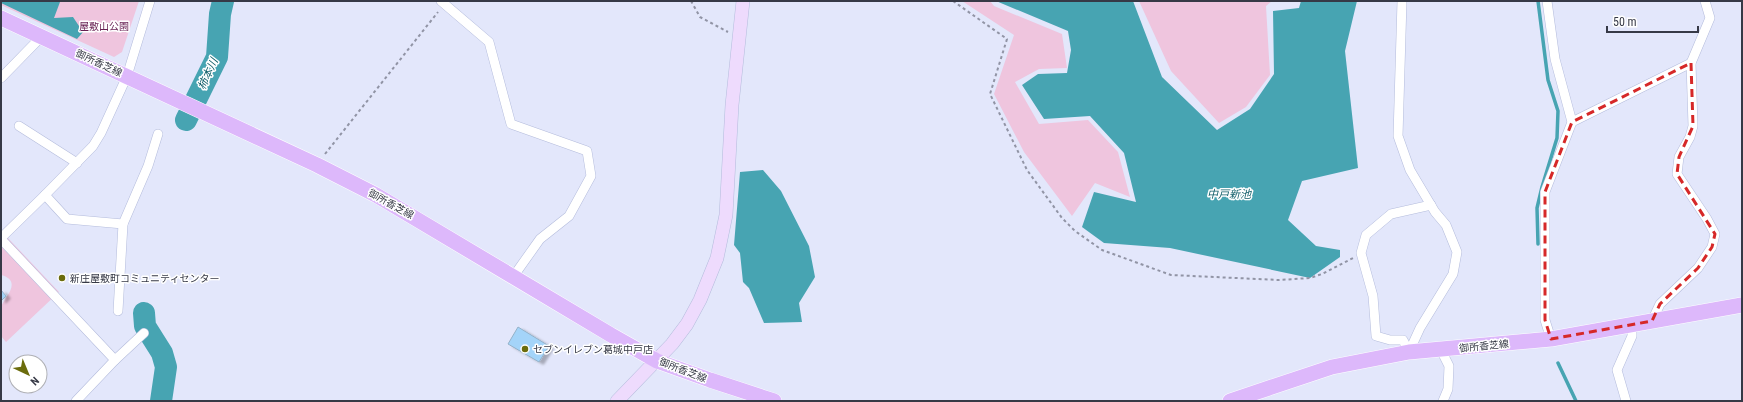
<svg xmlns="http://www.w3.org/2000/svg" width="1743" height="402" font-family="'Roboto Condensed','Noto Sans JP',sans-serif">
<defs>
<filter id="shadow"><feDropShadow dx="4.5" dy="2.5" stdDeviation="1" flood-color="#0004"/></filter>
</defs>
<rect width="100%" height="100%" fill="#e3e7fb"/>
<g fill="#efc5de">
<path d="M1 1H139L122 52 114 57 1 5Z"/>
<path d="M962 1H990L994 6 1062 34 1067 68 1039 69 1015 82 1039 124 1088 120 1118 152 1130 197 1095 183 1072 216 1024 152 994 94 1014 35Z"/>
<path d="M1139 1H1272L1266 6 1270 75 1246 107 1219 123 1171 71Z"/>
<path d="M7 237 59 292 6 342 1 336C1 327 0 316 1 307 3 299 24 281 1 275V243Z"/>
</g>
<g fill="#47a4b2">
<path d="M1 1H59L60 2 54 18 73 17 83 32 77 39 1 3Z"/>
<path d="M996 1H1133L1162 77 1217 130 1250 109 1274 74 1273 11 1299 8 1301 1H1357L1345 51 1358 168 1302 181 1288 220 1316 246 1340 250V257L1310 278 1170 248 1104 243 1082 227 1094 192 1136 202 1124 153 1090 116 1044 119 1022 85 1038 74 1067 73 1071 50 1068 31Z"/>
<path d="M763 170 781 191 809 246 815 277 799 303 802 322 764 323 749 288 743 282 740 253 734 245 740 172Z"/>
</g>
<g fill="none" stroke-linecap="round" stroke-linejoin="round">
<g stroke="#47a4b2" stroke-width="3.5">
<path d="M1538 244 1537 208 1542 187 1557 138 1558 111 1548 80 1538 1"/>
<path d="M1558 363 1576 401"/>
</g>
<g stroke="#47a4b2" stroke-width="22">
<path d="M186 120 217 57 220 14 223 1"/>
<path d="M144 313 145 326 162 353 166 367 161 401"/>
</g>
</g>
<g fill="#a4d4f9" stroke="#94b1c8" filter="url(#shadow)">
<path d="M1 290 6 296 1 301Z"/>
<path d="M518 327 549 346 539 362 508 344Z"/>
</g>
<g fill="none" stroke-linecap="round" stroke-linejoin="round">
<defs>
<g id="street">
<path d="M441 1 489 42 511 124 587 151 591 176 569 216 540 239 513 277"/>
<path d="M1402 1 1398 136 1410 170 1435 212 1446 225 1457 252 1453 274 1420 328 1409 352"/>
<path d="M1547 1 1555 59 1572 122 1545 192V320L1551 339"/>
<path d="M1 78 42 36"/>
<path d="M1572 122 1691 63"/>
<path d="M19 126 77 163"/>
<path d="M45 195 67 219 123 224"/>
<path d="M1 238 45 195 93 146 101 133 127 76 150 1"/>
<path d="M1 239 115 360 76 401"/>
<path d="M118 311 123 224 148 166 158 134"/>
<path d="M1652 321 1660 304 1698 268 1712 247 1715 234 1707 219 1677 174 1679 157 1690 137 1693 126 1691 63 1710 18 1705 1"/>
<path d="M1441 350 1449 366 1448 389 1443 401"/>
<path d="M1409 352 1403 340H1390L1376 336 1373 296 1361 253 1366 235 1391 214 1431 205"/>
<path d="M115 360 144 333"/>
<path d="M1626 401 1617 370 1632 336V324"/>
</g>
<path id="secondary" d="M617 401 672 344 687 324 700 300 717 258 726 215 732 105 743 1"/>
<g id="primary">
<path d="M1 18 317 165 376 195 611 335 657 361 710 380 774 401"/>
<path d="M1230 401 1332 367 1409 352 1551 339 1742 305"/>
</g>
</defs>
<use href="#street" stroke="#b4bcdc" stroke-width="10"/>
<use href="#secondary" stroke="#b4bcdc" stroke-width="14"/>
<use href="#primary" stroke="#fff" stroke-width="16"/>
<g stroke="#9194a5" stroke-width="2" stroke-dasharray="3 3" stroke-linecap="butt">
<path d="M691 1 700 17 728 32"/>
<path d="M953 1 1007 39 990 94 1027 170 1062 218 1075 231 1102 250 1171 275 1279 280 1310 278 1322 274 1353 258"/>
<path d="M325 154 438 12"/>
</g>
<use href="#street" stroke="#fff" stroke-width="9"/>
<use href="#secondary" stroke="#eedbfd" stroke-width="13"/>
<use href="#primary" stroke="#ddb8fb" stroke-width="15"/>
</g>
<path fill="none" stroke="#d62828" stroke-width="3" stroke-dasharray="8 5" stroke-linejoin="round" d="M1691 63 1693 126 1679 157 1677 174 1715 234 1712 247 1698 268 1660 304 1652 321 1551 339 1545 320V192L1572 122Z"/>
<g fill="#6b6c0c" stroke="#fff" stroke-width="1.5">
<circle cx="62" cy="278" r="4"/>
<circle cx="525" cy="349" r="4"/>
</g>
<g text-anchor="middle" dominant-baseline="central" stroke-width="3" stroke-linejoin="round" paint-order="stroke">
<g font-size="10" fill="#661e51" stroke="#fff">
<text x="104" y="26">屋敷山公園</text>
</g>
<g font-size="10" fill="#363946" stroke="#fff">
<text transform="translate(99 63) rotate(25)">御所香芝線</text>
<text transform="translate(391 204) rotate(29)">御所香芝線</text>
<text transform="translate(1484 346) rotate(-6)">御所香芝線</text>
<text transform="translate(683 370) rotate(21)">御所香芝線</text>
</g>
<g font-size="10" fill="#363946" stroke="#fff" text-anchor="start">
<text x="70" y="278">新庄屋敷町コミュニティセンター</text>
<text x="533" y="349">セブンイレブン葛城中戸店</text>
</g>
<g font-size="11" font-style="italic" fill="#105e69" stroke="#fff">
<text transform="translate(208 74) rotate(-66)">柿本川</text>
<text x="1229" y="194">中戸新池</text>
</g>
</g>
<rect width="1743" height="402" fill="none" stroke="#363946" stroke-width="4"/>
<g transform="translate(28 374) rotate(136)"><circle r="19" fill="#ffffff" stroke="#afb0b5"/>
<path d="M0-3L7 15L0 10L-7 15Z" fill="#6b6c0c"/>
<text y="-6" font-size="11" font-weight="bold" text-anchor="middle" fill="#363946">N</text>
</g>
<path d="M1607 26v6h91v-6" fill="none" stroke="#363946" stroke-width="2"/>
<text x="1613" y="26" font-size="12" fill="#363946" stroke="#ffffff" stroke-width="3" paint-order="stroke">50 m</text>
</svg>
